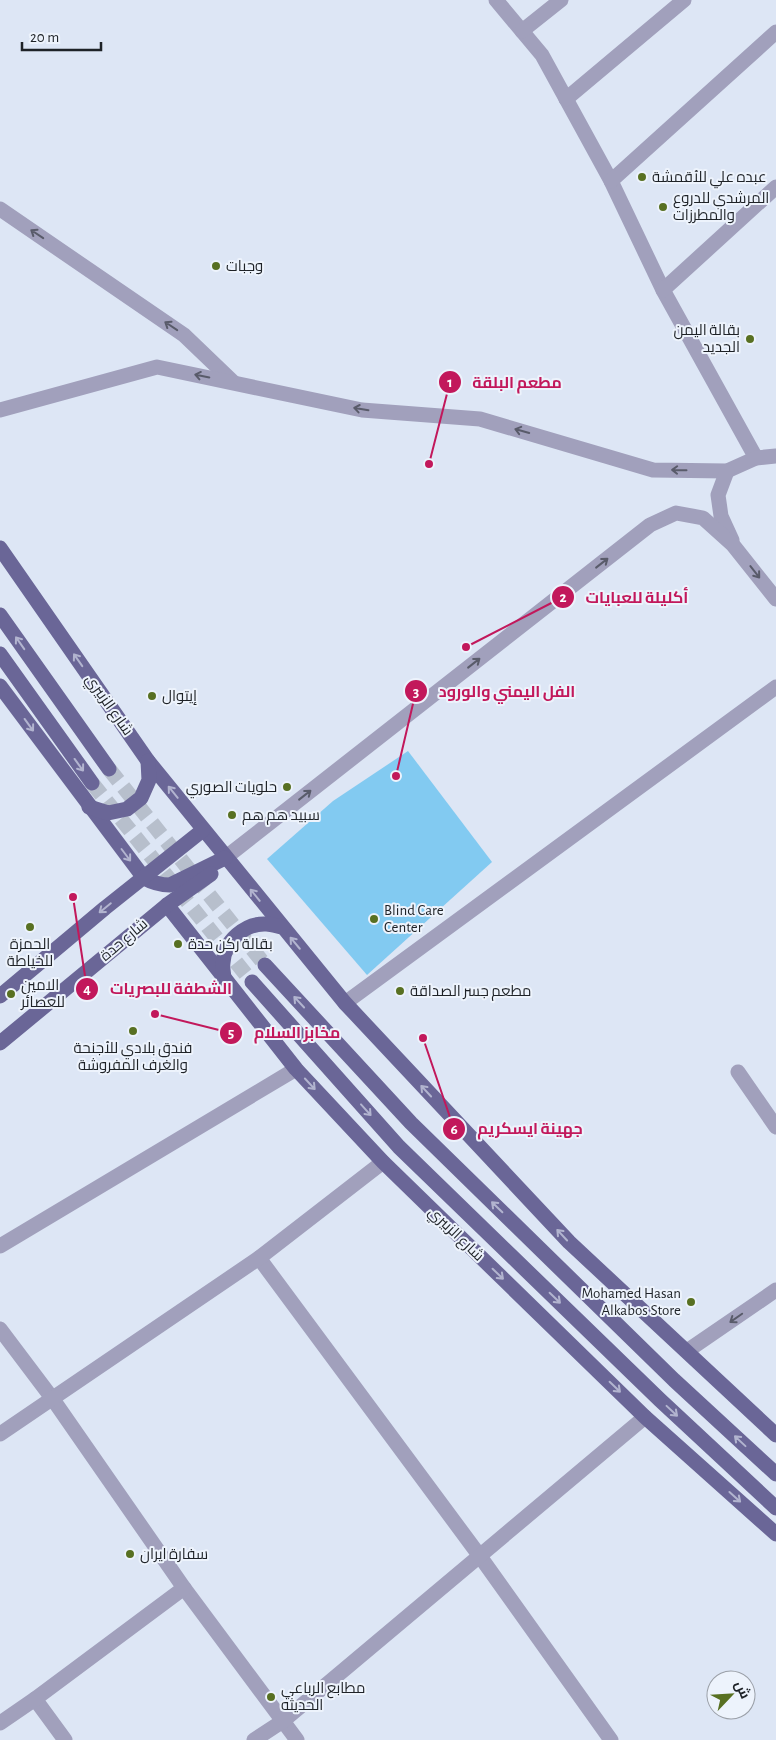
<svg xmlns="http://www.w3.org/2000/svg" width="776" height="1740" font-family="'Alegreya Sans',Cairo,sans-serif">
<rect width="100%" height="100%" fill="#dde6f5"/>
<path fill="#82caf1" d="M408 751 492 862 367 975 267 859 333 801Z"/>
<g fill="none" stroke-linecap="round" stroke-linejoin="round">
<g stroke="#b7bfcc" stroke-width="15" stroke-dasharray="15 8" stroke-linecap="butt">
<path d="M109 769 265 965"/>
<path d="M92 783 252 982"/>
</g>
<g stroke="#a1a0bc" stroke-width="15">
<path d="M496 0 542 55 611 181 663 290 756 458"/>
<path d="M522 31 561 0"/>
<path d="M566 99 684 0"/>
<path d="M611 181 776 32"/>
<path d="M0 209 184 335 233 382"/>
<path d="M663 290 776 187"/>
<path d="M0 410 157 367 362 410 480 419 653 470 727 471 756 458 776 456"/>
<path d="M727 471 718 495 721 516 732 540"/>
<path d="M225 858 650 525 676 513 703 518 733 545 776 599"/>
<path d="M345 1003 776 687"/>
<path d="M738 1072 776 1127"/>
<path d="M0 1246 296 1069"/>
<path d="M259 1258 479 1555 611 1740"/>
<path d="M0 1329 52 1398 184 1588 297 1740"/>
<path d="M687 1351 776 1290"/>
<path d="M0 1434 259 1258 383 1162"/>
<path d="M35 1699 65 1740"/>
<path d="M0 1723 35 1699 184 1588"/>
<path d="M254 1740 283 1721 645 1417"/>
</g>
<g stroke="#6a6697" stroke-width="15">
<path d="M0 548 148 761 345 1003 569 1242 776 1435"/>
<path d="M0 615 109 769"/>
<path d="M0 654 92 783"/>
<path d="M0 686 144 878C153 883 160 885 170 885L225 858"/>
<path d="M89 807 108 813 127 809 141 798 149 780 148 761"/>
<path d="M167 905 296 1069 383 1162 645 1417 776 1534"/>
<path d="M265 965 411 1123 674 1380 776 1474"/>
<path d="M224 979C224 974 222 968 223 963 224 941 245 923 266 924 271 924 277 926 282 927"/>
<path d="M252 982 399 1147 660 1400 776 1508"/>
<path d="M0 996 105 908 203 830"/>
<path d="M0 1043 167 905 211 874"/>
</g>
</g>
<defs><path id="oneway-shaft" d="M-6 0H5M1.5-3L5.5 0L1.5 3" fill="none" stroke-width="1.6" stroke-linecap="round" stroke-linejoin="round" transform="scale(1.25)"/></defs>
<g stroke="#595b6a">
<use href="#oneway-shaft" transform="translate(37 234) rotate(-146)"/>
<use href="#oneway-shaft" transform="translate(171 326) rotate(-146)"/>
<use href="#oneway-shaft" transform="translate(202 376) rotate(-169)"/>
<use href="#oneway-shaft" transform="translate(361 409) rotate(-171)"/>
<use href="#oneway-shaft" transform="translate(522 431) rotate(-164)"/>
<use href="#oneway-shaft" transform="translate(679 470) rotate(-179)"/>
<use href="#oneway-shaft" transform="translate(602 563) rotate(-38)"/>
<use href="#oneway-shaft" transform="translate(755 572) rotate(52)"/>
<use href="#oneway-shaft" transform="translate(474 663) rotate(-38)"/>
<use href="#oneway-shaft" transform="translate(305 795) rotate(-38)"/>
<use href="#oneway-shaft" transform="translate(736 1318) rotate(145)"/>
</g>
<g stroke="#b2b4cf">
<use href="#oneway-shaft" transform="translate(20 643) rotate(-125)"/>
<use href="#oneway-shaft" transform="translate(78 660) rotate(-125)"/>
<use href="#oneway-shaft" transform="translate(29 725) rotate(54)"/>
<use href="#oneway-shaft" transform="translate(79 765) rotate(54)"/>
<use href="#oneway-shaft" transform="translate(173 792) rotate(-129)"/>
<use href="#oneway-shaft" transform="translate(126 855) rotate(53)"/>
<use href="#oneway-shaft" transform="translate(255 895) rotate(-129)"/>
<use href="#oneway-shaft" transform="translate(105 908) rotate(141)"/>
<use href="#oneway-shaft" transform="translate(295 943) rotate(-130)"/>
<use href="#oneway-shaft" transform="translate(299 1002) rotate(-133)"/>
<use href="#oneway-shaft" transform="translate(310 1084) rotate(47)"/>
<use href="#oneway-shaft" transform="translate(426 1091) rotate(-133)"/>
<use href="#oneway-shaft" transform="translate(366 1110) rotate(48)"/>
<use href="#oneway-shaft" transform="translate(497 1207) rotate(-136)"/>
<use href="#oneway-shaft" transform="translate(562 1235) rotate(-133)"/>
<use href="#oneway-shaft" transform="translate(498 1274) rotate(44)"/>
<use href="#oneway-shaft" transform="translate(555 1298) rotate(44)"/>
<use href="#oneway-shaft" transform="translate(615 1387) rotate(44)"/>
<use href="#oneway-shaft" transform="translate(672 1411) rotate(43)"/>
<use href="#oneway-shaft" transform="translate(740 1441) rotate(-137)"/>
<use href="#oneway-shaft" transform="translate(735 1497) rotate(42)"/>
</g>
<g fill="#587022" stroke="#edf3fc" stroke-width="2">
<circle cx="642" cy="177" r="5"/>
<circle cx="663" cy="207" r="5"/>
<circle cx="216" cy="266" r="5"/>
<circle cx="750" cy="339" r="5"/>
<circle cx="152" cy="696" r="5"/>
<circle cx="287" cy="787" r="5"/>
<circle cx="232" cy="815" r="5"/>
<circle cx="374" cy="919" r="5"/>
<circle cx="30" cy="927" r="5"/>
<circle cx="178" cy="944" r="5"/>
<circle cx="400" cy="991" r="5"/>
<circle cx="11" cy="994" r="5"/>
<circle cx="133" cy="1031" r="5"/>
<circle cx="691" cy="1302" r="5"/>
<circle cx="130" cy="1554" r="5"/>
<circle cx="271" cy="1697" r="5"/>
</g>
<g text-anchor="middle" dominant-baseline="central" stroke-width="4" stroke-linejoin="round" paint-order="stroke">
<g font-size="15" fill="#1e2227" stroke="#edf3fc" text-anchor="start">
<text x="652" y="177">عبده علي للأقمشة</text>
<text x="673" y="198">المرشدي للدروع<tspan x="673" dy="17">والمطرزات</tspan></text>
<text x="226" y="266">وجبات</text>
<text x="740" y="330" text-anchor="end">بقالة اليمن<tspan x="740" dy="17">الجديد</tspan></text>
<text x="162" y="696">إيتوال</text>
<text x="277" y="787" text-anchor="end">حلويات الصوري</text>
<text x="242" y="815">سبيد هم هم</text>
<text x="384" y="910">Blind Care<tspan x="384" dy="17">Center</tspan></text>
<text x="30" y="944" text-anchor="middle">الحمزة<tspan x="30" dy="17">للخياطة</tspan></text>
<text x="188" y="944">بقالة ركن حدة</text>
<text x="21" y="985">الامين<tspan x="21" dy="17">للعصائر</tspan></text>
<text x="410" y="991">مطعم جسر الصداقة</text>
<text x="133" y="1048" text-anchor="middle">فندق بلادي للأجنحة<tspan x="133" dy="17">والغرف المفروشة</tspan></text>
<text x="681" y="1293" text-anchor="end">Mohamed Hasan<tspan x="681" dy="17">Alkabos Store</tspan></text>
<text x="140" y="1554">سفارة ايران</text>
<text x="281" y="1688">مطابع الرباعي<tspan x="281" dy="17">الحديثه</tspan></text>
</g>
<g font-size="15" fill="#1e2227" stroke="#edf3fc">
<text transform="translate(109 705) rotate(55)">شارع الزبيري</text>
<text transform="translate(124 940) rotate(-40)">شارع حدة</text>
<text transform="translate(456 1234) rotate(44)">شارع الزبيري</text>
</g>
</g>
<path fill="none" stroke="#c2185b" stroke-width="2" d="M429 464L450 382M466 647L563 597M396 776L416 691M73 897L87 989M155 1014L231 1033M423 1038L454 1129"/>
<g fill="#c2185b" stroke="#edf3fc" stroke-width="2">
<circle cx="429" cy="464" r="5"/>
<circle cx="466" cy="647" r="5"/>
<circle cx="396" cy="776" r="5"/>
<circle cx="73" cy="897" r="5"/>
<circle cx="155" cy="1014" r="5"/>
<circle cx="423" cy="1038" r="5"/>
<circle cx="450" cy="382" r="12"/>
<circle cx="563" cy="597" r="12"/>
<circle cx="416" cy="691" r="12"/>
<circle cx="87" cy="989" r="12"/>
<circle cx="231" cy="1033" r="12"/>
<circle cx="454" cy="1129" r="12"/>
</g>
<g font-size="15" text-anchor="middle" font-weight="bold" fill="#fff">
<text x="450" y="387">1</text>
<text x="563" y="602">2</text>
<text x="416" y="697">3</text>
<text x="87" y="994">4</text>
<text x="231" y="1038">5</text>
<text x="454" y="1134">6</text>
</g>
<g font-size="16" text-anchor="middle" font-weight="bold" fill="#c2185b" stroke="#edf3fc" stroke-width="4" stroke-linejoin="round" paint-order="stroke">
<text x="517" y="388">مطعم البلقة</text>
<text x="637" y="603">أكليلة للعبايات</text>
<text x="507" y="697">الفل اليمني والورود</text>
<text x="171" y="994">الشطفة للبصريات</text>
<text x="297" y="1038">مخابز السلام</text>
<text x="530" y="1134">جهينة ايسكريم</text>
</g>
<g transform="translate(731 1695) rotate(65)"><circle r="24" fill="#edf3fc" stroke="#9a9fa7"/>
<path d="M0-4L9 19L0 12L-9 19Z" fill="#587022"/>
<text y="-8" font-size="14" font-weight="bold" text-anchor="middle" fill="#1e2227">ش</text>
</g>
<path d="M22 42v8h79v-8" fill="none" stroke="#1e2227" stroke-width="2.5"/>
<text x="30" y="42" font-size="15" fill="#1e2227" stroke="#edf3fc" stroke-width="4" paint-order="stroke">20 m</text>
</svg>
